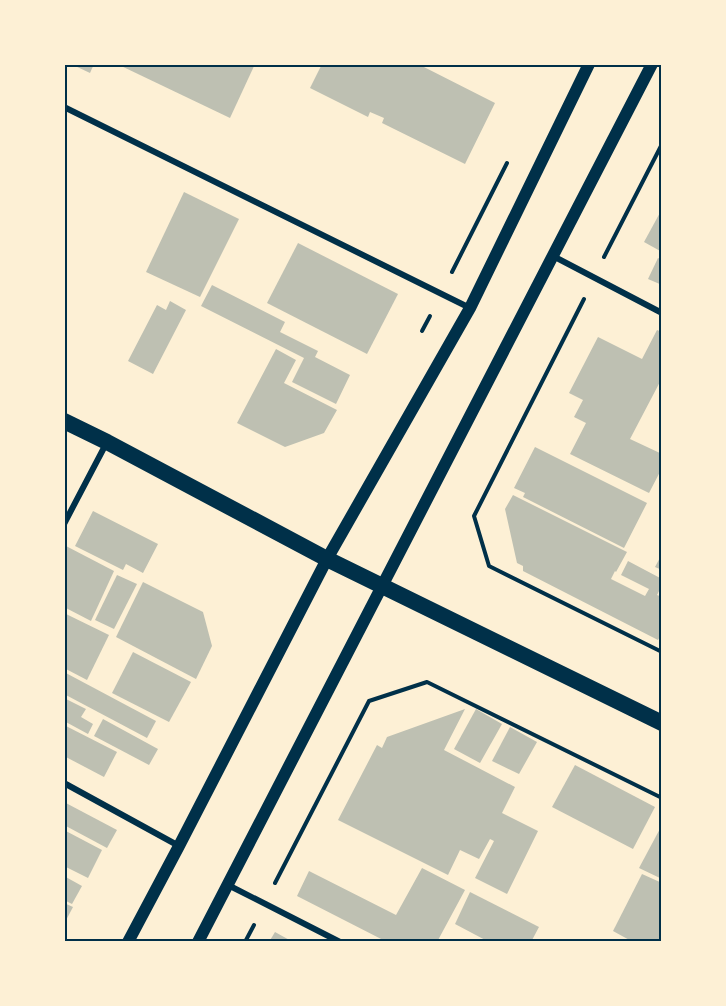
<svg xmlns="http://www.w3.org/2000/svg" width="726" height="1006" font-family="Helvetica,sans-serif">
<rect width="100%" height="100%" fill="#fdf0d5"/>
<g fill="#bec0b2">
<path d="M71 64H94L90 73Z"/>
<path d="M117 64H255L230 118Z"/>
<path d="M322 64H418L495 103 465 164 382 123 384 118 370 112 368 117 310 88Z"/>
<path d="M184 192 239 219 200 297 146 272Z"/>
<path d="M662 209V252L644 242Z"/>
<path d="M298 243 398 294 367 354 267 303Z"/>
<path d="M658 258 662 260V285L648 279Z"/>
<path d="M212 285 285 322 280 332 318 351 315 357 350 375 336 404 292 382 304 358 201 306Z"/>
<path d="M170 301 186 310 153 374 128 361 157 305 166 310Z"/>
<path d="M657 330 662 332V378L630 439 662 454V468L649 493 570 454 586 423 574 417 583 400 569 393 598 337 642 359Z"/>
<path d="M276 349 296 360 284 383 337 410 324 433 285 447 237 423Z"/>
<path d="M535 447 647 503 624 548 523 497 525 493 514 488Z"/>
<path d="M513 495 627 552 616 572 615 571 611 579 645 596 649 589 621 575 628 561 662 579V585L657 595 662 597V633L658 640 523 571V566L517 563 505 509Z"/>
<path d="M93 511 158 544 143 573 126 564 123 570 75 546Z"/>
<path d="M66 546 114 571 91 621 64 607V550Z"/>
<path d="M662 554V570L655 567Z"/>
<path d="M117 575 137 584 114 629 95 620Z"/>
<path d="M143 582 203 612 212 646 196 679 116 637Z"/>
<path d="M64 613 109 635 87 680 64 668Z"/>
<path d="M133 652 191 682 169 722 112 693Z"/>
<path d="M64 672 156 721 147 738 64 694Z"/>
<path d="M64 698 86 709 81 717 93 724 88 734 64 721Z"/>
<path d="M465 709 444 750 515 787 502 813 538 831 507 894 475 878 494 841 490 839 479 859 460 850 448 875 338 820 377 745 382 748 387 737Z"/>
<path d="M476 709 502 724 480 763 454 749Z"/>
<path d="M103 719 158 749 149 765 94 736Z"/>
<path d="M64 725 117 752 104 777 64 756Z"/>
<path d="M510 727 537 742 519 774 492 761Z"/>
<path d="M575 765 655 807 633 849 552 807Z"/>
<path d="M64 802 117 830 107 848 64 825Z"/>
<path d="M662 825V879L639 868Z"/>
<path d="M64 830 102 850 88 878 64 866Z"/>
<path d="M422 868 465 890 437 942H387L297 896 309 871 396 915Z"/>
<path d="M642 874 662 883V942H633L613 931Z"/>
<path d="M64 876 82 886 72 904 64 900Z"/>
<path d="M470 892 539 927 531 942H489L455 924Z"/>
<path d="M64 903 73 907 64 924Z"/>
<path d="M275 932 293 942H269Z"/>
</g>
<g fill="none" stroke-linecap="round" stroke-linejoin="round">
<g stroke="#003049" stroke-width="4">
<path d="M604 257 662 144"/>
<path d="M452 272 507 163"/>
<path d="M584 299 474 516 489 566 662 652"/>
<path d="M422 331 430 316"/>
<path d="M275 883 369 701 427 682 662 798"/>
<path d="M245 942 254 925"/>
</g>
<g stroke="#003049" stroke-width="6">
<path d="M64 107 470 308"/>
<path d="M553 256 662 313"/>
<path d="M64 524 107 442"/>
<path d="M64 783 179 846"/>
<path d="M228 885 340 942"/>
</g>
<g stroke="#003049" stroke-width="12">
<path d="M128 942 179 846 327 559 470 308 589 64"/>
<path d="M198 942 652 64"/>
</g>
<path stroke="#003049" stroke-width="16" d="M64 421 107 442 327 559 662 723"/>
</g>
<rect width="726" height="1006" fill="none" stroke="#fdf0d5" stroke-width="132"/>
<rect x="66" y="66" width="594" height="874" fill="none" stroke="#003049" stroke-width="2"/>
</svg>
